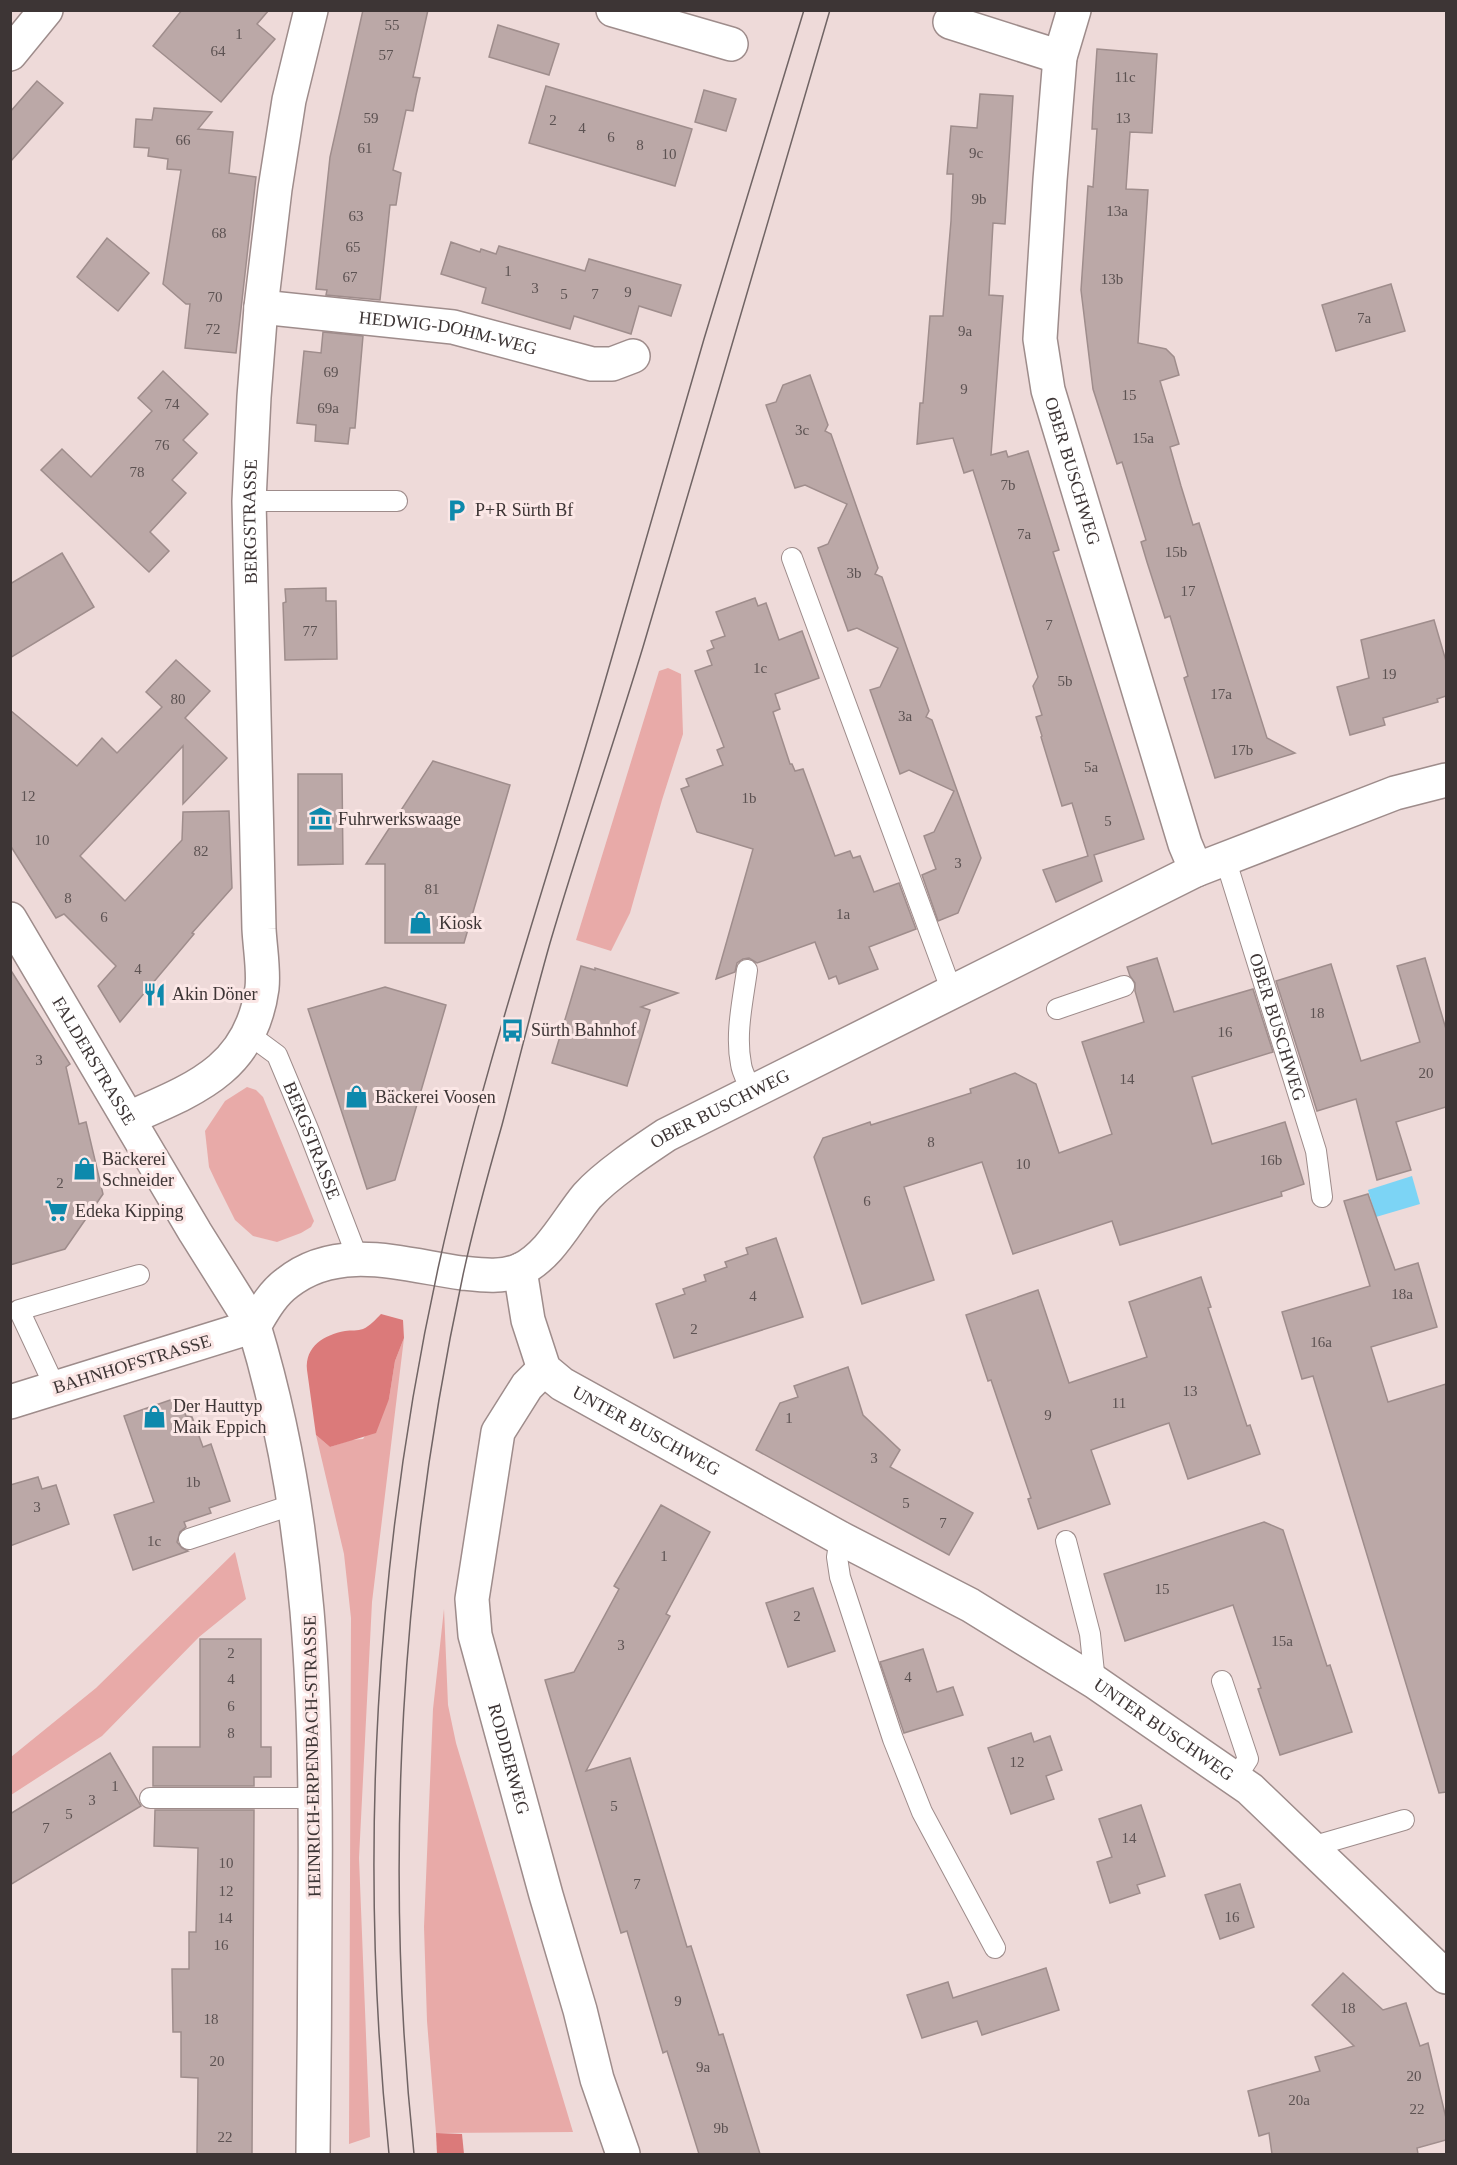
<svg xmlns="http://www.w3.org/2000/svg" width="1457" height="2165" font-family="'Times New Roman',serif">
<rect width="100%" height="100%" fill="#eedad9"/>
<g fill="#e8aaa8">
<path d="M668 668 681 674 683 734 662 800 630 913 611 951 576 940 659 671Z"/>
<path d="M247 1087 256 1090 263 1097 314 1221 311 1227 301 1233 277 1242 253 1236 235 1220 216 1182 209 1167 205 1131 225 1101Z"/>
<path d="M404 1338 372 1602 359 1858 370 2137 349 2144 351 1618 344 1554 316 1435 330 1447 351 1440 363 1439 389 1399 395 1361Z"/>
<path d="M235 1552 246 1599 199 1637 102 1736 11 1795V1757L96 1688Z"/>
<path d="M444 1609 448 1705 456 1743 573 2132 436 2133 427 2021 424 1927 433 1709Z"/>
</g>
<g fill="#db7a7a">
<path d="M381 1314 403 1320 404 1338 395 1361 389 1399 376 1433 330 1447 316 1435 307 1370C305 1346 324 1335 345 1331 351 1330 358 1331 363 1329 370 1326 376 1319 381 1314Z"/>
<path d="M436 2133 462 2134 464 2154H437Z"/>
</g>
<path fill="#7cd4f5" d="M1412 1176 1420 1204 1376 1217 1368 1190Z"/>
<g fill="#bba8a7" stroke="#9f8d8c" stroke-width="1.5">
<path d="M182 10H269L257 24 275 39 221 102 153 46Z"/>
<path d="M363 10H428L413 77 420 78 416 95 413 111 406 110 393 170 401 173 396 205H390L380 300 326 295 327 290 316 289 330 157Z"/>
<path d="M498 25 559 44 549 75 489 57Z"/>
<path d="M1097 49 1157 54 1152 133 1130 132 1126 189 1148 190 1138 343 1166 349 1174 357 1179 375 1160 381 1179 444 1170 447 1181 486 1193 525 1199 523 1267 738 1295 753 1215 778 1184 678 1188 676 1170 616 1165 618 1147 562 1141 542 1146 540 1122 462 1117 464 1093 389 1081 290 1088 186 1093 187 1097 129H1092L1093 108Z"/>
<path d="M37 81 63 103 10 162V112Z"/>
<path d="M546 86 692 129 675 186 529 143Z"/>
<path d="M704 90 736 99 726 131 695 122Z"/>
<path d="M980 94 1013 96 1005 224 993 223 989 295 1003 296 991 455 1006 451 1008 457 1028 451 1059 550 1053 552 1144 839 1094 855 1102 881 1056 902 1043 870 1088 856 1072 803 1062 806 1041 737 1042 736 1036 717 1042 715 1033 686 1038 677 973 470 964 473 953 438 917 444 920 403H923L930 316H943L951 221 953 174H947L951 126 977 128Z"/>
<path d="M154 108 212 112 198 129 233 132 229 173 256 177 236 353 185 348 190 304H186L163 284 181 170 167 169 168 159 148 156 149 148 134 147 136 119 152 120Z"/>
<path d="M107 238 149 273 118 311 77 277Z"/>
<path d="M451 242 480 252 481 249 496 254 499 246 585 271 589 259 681 285 671 316 639 306 631 334 574 316 570 329 482 303 486 288 441 274Z"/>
<path d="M1391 284 1405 331 1336 351 1322 305Z"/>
<path d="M323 332 363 336 355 428H350L348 444 315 441 316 425 297 423 304 351 321 353Z"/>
<path d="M163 371 208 414 183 440 197 453 172 480 186 493 150 532 169 551 149 572 41 470 62 449 91 477 152 411 138 398Z"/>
<path d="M810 375 828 425 825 431 831 434 878 568 875 574 882 577 929 711 926 717 932 720 981 858 958 913 938 921 922 875 936 869 924 836 934 832 954 791 909 770 900 774 870 690 880 687 898 648 857 628 848 631 818 548 828 544 847 504 805 485 795 488 766 405 776 402 783 385Z"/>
<path d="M62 553 94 607 10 658V584Z"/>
<path d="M326 588V601H336L337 659 285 660 283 603 286 602 285 589Z"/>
<path d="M755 598 758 606 766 603 779 640 802 631 819 678 775 694 780 709 773 712 790 764H792L795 771 803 769 835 856 850 851 853 858 860 856 874 892 899 883 916 929 869 947 878 969 839 984 836 976 829 979 815 942 757 963 749 958 743 959 737 963 735 972 716 979 753 849 697 832 681 789 689 786 686 779 723 765 717 750 724 747 695 671 712 665 707 651 714 648 711 641 725 636 716 612Z"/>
<path d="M1434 620 1446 661V696L1437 699 1438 702 1383 718 1385 725 1350 735 1337 687 1369 678 1361 640Z"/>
<path d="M176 660 210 691 185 718 227 758 183 804V746L80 856 125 901 182 840 183 812 229 811 232 888 192 933 194 934 120 1022 98 986 116 966 64 914 56 918 10 845V710L77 766 102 738 117 753 162 707 146 692Z"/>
<path d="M433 761 510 785 464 943H385V864H366Z"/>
<path d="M298 774H342L343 864 298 865Z"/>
<path d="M1157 958 1174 1012 1253 989 1273 1052 1192 1077 1212 1144 1285 1122 1304 1184 1281 1192 1282 1196 1120 1245 1112 1221 1013 1254 982 1162 904 1187 934 1280 862 1304 814 1157 823 1138 870 1122 871 1125 971 1093 970 1089 1015 1073 1036 1084 1059 1153 1112 1134 1082 1042 1144 1022 1135 991V983L1130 976 1127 967Z"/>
<path d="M1425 958 1446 1029V1107L1396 1122 1411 1170 1377 1180 1356 1099 1317 1111 1276 981 1331 964 1361 1061 1420 1042 1397 966Z"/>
<path d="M581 966 595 970V968L678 993 641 1007 650 1010 627 1086 552 1063Z"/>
<path d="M10 969 70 1064 66 1067 79 1124 86 1122 103 1194 65 1249 10 1265Z"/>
<path d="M385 987 446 1005 395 1180 367 1189 308 1009Z"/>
<path d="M1368 1194 1395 1270 1418 1263 1437 1327 1371 1347 1388 1402 1446 1384V1792L1439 1793 1313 1376 1302 1379 1282 1312 1370 1286 1344 1201Z"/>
<path d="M776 1238 803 1317 674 1358 656 1304 685 1294 683 1289 706 1281 704 1275 727 1267 725 1262 748 1254 746 1248Z"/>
<path d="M1201 1277 1211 1307 1208 1308 1247 1426 1250 1425 1260 1454 1188 1479 1169 1423 1157 1427 1091 1450 1110 1504 1038 1529 1028 1499 1031 1498 991 1380 988 1381 966 1315 1038 1290 1069 1383 1147 1357 1129 1302Z"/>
<path d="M848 1367 863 1415 900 1450 890 1467 973 1513 949 1555 756 1450 780 1403 798 1397 794 1386Z"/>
<path d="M179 1397 186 1416 192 1417 203 1447 211 1444 230 1501 209 1508 211 1513 184 1522 186 1527 180 1532 177 1542 182 1548 188 1551 133 1570 114 1515 154 1502 124 1416Z"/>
<path d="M38 1477 42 1489 56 1485 69 1524 10 1546V1485Z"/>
<path d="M661 1505 710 1532 666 1614 670 1616 586 1771 630 1758 687 1947 691 1946 719 2035 723 2034 760 2154H699L667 2051 663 2053 627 1931 621 1933 545 1680 574 1672 619 1589 614 1586Z"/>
<path d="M1264 1522 1283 1530 1327 1666 1330 1665 1352 1732 1280 1755 1258 1689 1261 1688 1233 1605 1125 1641 1104 1574Z"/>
<path d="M813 1588 835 1651 788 1667 766 1603Z"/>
<path d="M200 1639H261V1747H271V1777H254V1786H153V1747H200Z"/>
<path d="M923 1649 937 1692 953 1687 963 1715 904 1733 880 1662Z"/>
<path d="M1031 1733 1034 1742 1050 1736 1062 1770 1046 1776 1054 1799 1011 1814 988 1748Z"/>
<path d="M110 1753 141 1806 10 1885V1814Z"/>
<path d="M1141 1805 1165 1876 1137 1885 1140 1893 1110 1903 1097 1862 1112 1857 1099 1819Z"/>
<path d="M155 1810H254L252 2154H197L198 2078 181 2077V2032H173L172 1969H189V1932H196L198 1848 154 1846Z"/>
<path d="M1240 1884 1254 1927 1220 1939 1205 1895Z"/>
<path d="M1046 1968 1059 2010 982 2035 977 2021 922 2038 907 1995 948 1982 953 1998Z"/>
<path d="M1343 1973 1383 2010 1406 2003 1420 2046 1428 2043 1446 2118V2140L1417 2148 1418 2154H1272L1269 2133 1259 2136 1248 2091 1320 2071 1315 2057 1354 2046 1312 2005Z"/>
</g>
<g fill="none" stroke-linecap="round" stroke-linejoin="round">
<defs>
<g id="lane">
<path d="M249 501H397"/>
<path d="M792 558 952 992"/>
<path id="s1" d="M1225 858 1316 1151 1322 1197"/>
<path d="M747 970C743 1000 735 1034 741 1064 742 1073 748 1082 751 1090"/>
<path d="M1057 1009 1124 986"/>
<path id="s2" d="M250 1035 277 1055 308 1129 358 1259"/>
<path d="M55 1387 19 1310 139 1275"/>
<path d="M840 1538 837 1557 840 1577 893 1739 922 1812 995 1948"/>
<path d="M189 1539 295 1504"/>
<path d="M1066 1541 1090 1634 1095 1682"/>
<path d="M1222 1681 1248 1759 1235 1779"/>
<path d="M150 1798H316"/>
<path d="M1311 1847 1404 1820"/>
</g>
<g id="street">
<path d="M613 10 731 44"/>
<path id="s3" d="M1074 10 1060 57 1050 180 1040 339 1048 390 1185 844 1196 870"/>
<path d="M950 22 1060 57"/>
<path d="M10 54 46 10"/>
<path id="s4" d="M261 307 453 327 592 364H612L633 356"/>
<path id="s5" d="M10 919 195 1232 254 1326 10 1402"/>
<path id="s6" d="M129 1118C195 1089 251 1069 262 988 264 970 260 948 259 929L249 501 254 397 261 307 275 189 289 100 311 10"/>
<path id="s7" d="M520 1270 528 1320 544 1369 562 1384 840 1538 970 1605 1095 1682 1250 1789 1446 1977"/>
<path id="s8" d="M544 1369 527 1386 498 1432 472 1599 475 1635 546 1895 580 2010 597 2079 623 2154"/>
</g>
<g id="secondary">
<path id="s9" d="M313 2154C314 2070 315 1985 315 1901 317 1703 312 1517 254 1326 263 1311 272 1294 287 1283 338 1242 404 1265 462 1273 481 1275 502 1278 520 1270 550 1256 567 1220 587 1196 606 1175 642 1151 666 1135L1196 870 1395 793 1446 780"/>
</g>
</defs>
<use href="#lane" stroke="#9e8c8b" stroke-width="22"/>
<use href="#street" stroke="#9e8c8b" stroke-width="36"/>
<use href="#secondary" stroke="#9e8c8b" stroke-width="36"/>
<use href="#lane" stroke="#fff" stroke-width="20"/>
<use href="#street" stroke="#fff" stroke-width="33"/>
<use href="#secondary" stroke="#fff" stroke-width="33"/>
<g stroke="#706464" stroke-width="1.5">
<path d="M389 2154C358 1858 375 1554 439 1264 479 1084 538 908 590 732 629 601 665 469 704 339 737 229 771 120 804 10"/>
<path d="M414 2154C383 1861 401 1563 463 1275 474 1224 488 1174 502 1125 518 1064 533 1003 550 943 579 844 613 746 643 647 706 435 767 223 830 10"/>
</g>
</g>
<defs>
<symbol id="parking-bare" viewBox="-9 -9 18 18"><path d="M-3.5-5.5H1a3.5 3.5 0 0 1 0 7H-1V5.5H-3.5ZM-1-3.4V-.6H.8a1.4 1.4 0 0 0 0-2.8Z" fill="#0d89ac" stroke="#fbe7e6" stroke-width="2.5" paint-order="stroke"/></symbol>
<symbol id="museum-bare" viewBox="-9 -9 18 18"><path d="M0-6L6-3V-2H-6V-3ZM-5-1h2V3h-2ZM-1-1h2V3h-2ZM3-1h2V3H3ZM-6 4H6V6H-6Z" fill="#0d89ac" stroke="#fbe7e6" stroke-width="2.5" paint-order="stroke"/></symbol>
<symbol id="shop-bare" viewBox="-9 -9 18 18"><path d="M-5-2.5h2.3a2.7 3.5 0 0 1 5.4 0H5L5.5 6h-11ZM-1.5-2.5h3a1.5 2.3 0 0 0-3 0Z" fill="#0d89ac" stroke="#fbe7e6" stroke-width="2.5" paint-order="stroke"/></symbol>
<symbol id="restaurant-bare" viewBox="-9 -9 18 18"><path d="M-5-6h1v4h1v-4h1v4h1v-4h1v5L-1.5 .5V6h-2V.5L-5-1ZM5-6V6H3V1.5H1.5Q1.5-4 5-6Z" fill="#0d89ac" stroke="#fbe7e6" stroke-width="2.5" paint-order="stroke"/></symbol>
<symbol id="bus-bare" viewBox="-9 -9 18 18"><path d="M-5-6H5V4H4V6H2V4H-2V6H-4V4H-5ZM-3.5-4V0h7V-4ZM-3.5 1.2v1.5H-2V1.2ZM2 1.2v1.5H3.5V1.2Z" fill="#0d89ac" stroke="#fbe7e6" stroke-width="2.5" paint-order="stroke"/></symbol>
<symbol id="supermarket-bare" viewBox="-9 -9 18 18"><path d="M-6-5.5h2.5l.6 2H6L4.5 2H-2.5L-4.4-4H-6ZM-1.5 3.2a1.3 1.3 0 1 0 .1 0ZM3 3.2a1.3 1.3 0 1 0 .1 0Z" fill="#0d89ac" stroke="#fbe7e6" stroke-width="2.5" paint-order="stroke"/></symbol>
</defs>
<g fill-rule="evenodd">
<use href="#parking-bare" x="440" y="494" width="33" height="33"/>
<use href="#museum-bare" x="304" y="802" width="33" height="33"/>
<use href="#shop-bare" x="404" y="906" width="33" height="33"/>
<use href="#restaurant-bare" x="138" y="978" width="33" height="33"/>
<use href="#bus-bare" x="496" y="1014" width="33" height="33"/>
<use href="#shop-bare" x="340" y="1080" width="33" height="33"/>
<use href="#shop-bare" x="68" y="1152" width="33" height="33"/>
<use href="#supermarket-bare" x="40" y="1194" width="33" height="33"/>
<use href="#shop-bare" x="138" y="1400" width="33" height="33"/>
</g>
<g text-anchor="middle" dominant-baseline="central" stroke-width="6" stroke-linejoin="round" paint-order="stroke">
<g font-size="15" fill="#5c5252">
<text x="392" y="25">55</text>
<text x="239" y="34">1</text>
<text x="218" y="51">64</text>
<text x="386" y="55">57</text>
<text x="1125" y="77">11c</text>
<text x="371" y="118">59</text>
<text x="1123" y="118">13</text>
<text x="553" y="120">2</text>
<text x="582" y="128">4</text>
<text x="611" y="137">6</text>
<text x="183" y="140">66</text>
<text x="640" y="145">8</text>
<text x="365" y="148">61</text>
<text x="976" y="153">9c</text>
<text x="669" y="154">10</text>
<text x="979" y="199">9b</text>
<text x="1117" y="211">13a</text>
<text x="356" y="216">63</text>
<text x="219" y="233">68</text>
<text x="353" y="247">65</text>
<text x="508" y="271">1</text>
<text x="350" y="277">67</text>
<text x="1112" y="279">13b</text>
<text x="535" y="288">3</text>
<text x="628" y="292">9</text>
<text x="564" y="294">5</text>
<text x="595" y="294">7</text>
<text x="215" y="297">70</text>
<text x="1364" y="318">7a</text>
<text x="213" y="329">72</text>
<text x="965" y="331">9a</text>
<text x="331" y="372">69</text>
<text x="964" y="389">9</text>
<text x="1129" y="395">15</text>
<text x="172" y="404">74</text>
<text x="328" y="408">69a</text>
<text x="802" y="430">3c</text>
<text x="1143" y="438">15a</text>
<text x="162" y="445">76</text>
<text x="137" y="472">78</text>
<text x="1008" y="485">7b</text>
<text x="1024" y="534">7a</text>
<text x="1176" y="552">15b</text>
<text x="854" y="573">3b</text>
<text x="1188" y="591">17</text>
<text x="1049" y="625">7</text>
<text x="310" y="631">77</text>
<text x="760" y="668">1c</text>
<text x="1389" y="674">19</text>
<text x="1065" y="681">5b</text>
<text x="1221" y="694">17a</text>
<text x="178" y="699">80</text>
<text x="905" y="716">3a</text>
<text x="1242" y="750">17b</text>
<text x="1091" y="767">5a</text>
<text x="28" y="796">12</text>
<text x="749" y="798">1b</text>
<text x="1108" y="821">5</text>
<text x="42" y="840">10</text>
<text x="201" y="851">82</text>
<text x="958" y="863">3</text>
<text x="432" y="889">81</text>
<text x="68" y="898">8</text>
<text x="843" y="914">1a</text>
<text x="104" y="917">6</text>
<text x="138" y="969">4</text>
<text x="1317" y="1013">18</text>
<text x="1225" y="1032">16</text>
<text x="39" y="1060">3</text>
<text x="1426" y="1073">20</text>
<text x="1127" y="1079">14</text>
<text x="931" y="1142">8</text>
<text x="1271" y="1160">16b</text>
<text x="1023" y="1164">10</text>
<text x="60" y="1183">2</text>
<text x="867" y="1201">6</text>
<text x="1402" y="1294">18a</text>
<text x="753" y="1296">4</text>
<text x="694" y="1329">2</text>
<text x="1321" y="1342">16a</text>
<text x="1190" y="1391">13</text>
<text x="1119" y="1403">11</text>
<text x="1048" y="1415">9</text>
<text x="789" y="1418">1</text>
<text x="874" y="1458">3</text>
<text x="193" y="1482">1b</text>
<text x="906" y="1503">5</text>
<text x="37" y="1507">3</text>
<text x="943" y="1523">7</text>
<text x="154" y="1541">1c</text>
<text x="664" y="1556">1</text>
<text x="1162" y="1589">15</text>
<text x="797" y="1616">2</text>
<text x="1282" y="1641">15a</text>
<text x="621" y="1645">3</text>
<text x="231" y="1653">2</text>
<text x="908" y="1677">4</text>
<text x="231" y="1679">4</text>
<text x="231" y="1706">6</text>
<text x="231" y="1733">8</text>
<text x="1017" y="1762">12</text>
<text x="115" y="1786">1</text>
<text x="92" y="1800">3</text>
<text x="614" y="1806">5</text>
<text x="69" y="1814">5</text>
<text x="46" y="1828">7</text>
<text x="1129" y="1838">14</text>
<text x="226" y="1863">10</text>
<text x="637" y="1884">7</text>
<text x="226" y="1891">12</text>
<text x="1232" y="1917">16</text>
<text x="225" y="1918">14</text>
<text x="221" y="1945">16</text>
<text x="678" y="2001">9</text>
<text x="1348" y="2008">18</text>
<text x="211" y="2019">18</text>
<text x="217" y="2061">20</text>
<text x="703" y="2067">9a</text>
<text x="1414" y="2076">20</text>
<text x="1299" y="2100">20a</text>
<text x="1417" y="2109">22</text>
<text x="721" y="2128">9b</text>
<text x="225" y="2137">22</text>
</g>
<g font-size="18" fill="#3d3535" stroke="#fbe7e6">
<text stroke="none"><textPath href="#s4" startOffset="189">HEDWIG-DOHM-WEG</textPath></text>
<text stroke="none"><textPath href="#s3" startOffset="468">OBER BUSCHWEG</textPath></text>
<text stroke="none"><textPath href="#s6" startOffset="664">BERGSTRASSE</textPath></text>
<text stroke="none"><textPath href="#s1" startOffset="177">OBER BUSCHWEG</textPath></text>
<text stroke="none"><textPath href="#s5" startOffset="165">FALDERSTRASSE</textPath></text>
<text stroke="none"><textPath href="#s9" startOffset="1389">OBER BUSCHWEG</textPath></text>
<text stroke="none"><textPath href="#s2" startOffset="126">BERGSTRASSE</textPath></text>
<text transform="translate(132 1364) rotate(-17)">BAHNHOFSTRASSE</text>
<text stroke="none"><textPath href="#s7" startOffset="222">UNTER BUSCHWEG</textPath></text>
<text stroke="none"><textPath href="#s7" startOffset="820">UNTER BUSCHWEG</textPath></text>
<text transform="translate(312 1756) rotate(-91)">HEINRICH-ERPENBACH-STRASSE</text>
<text stroke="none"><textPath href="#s8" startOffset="412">RODDERWEG</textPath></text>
</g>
<g font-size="18" fill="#3d3535" stroke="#fbe7e6" text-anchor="start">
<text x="475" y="510">P+R Sürth Bf</text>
<text x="338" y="819">Fuhrwerkswaage</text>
<text x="439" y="923">Kiosk</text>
<text x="172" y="994">Akin Döner</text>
<text x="531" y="1030">Sürth Bahnhof</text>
<text x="375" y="1097">Bäckerei Voosen</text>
<text x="102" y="1159">Bäckerei<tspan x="102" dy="21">Schneider</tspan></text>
<text x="75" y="1211">Edeka Kipping</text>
<text x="173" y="1406">Der Hauttyp<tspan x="173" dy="21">Maik Eppich</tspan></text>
</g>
</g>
<rect width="1457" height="2165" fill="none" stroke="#3d3535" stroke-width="24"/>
</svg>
